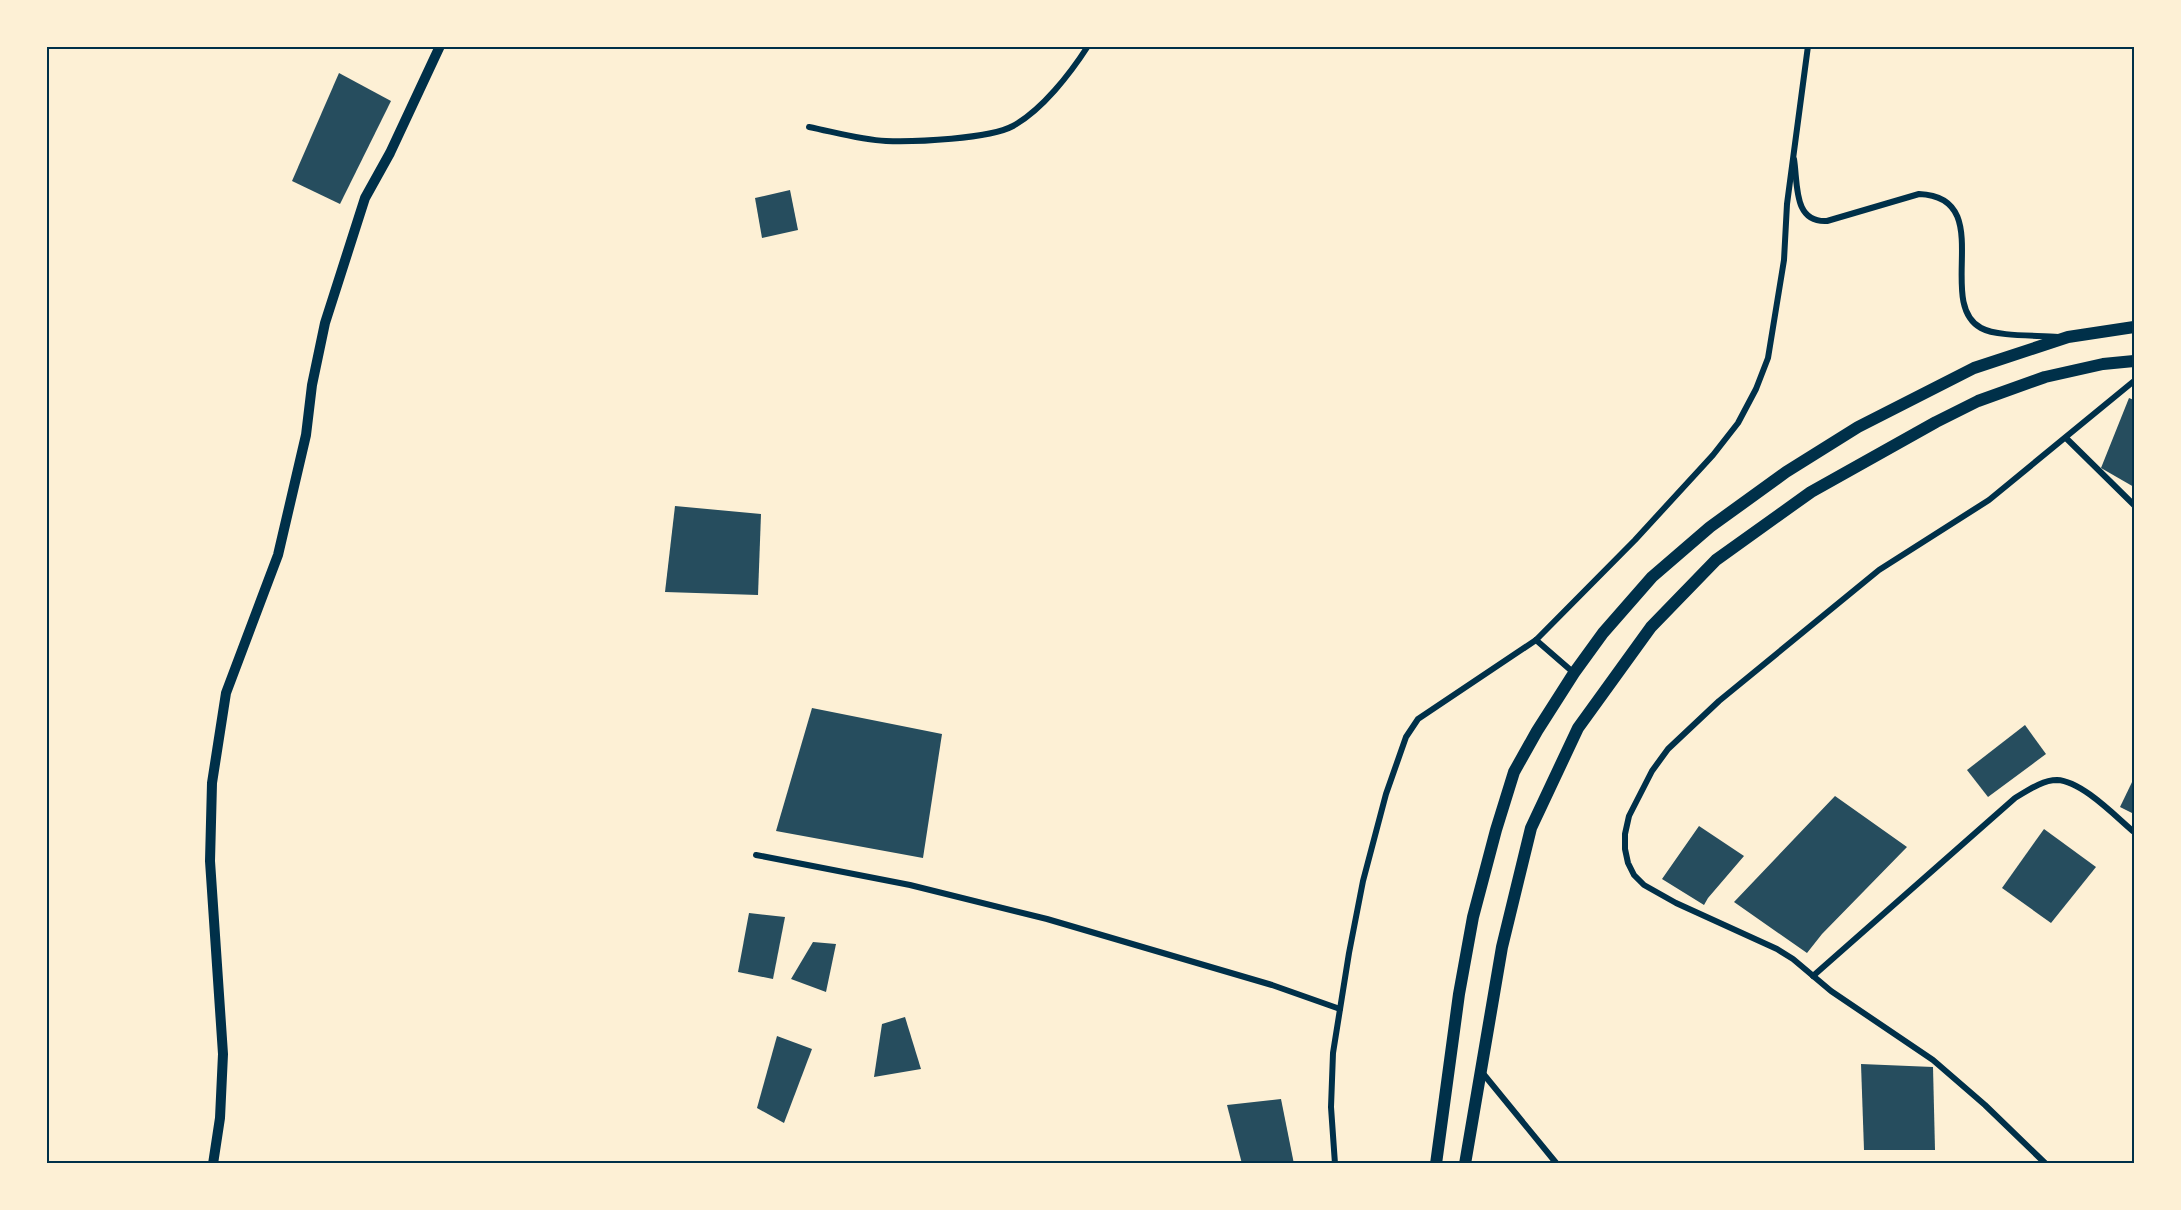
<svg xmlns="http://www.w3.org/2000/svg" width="2181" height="1210" font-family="'Fira Sans',sans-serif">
<rect width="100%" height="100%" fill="#fdf0d5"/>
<g fill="#264d5e">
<path d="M339 73 391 101 340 204 292 181Z"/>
<path d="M790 190 798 230 762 238 755 198Z"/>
<path d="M2129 398 2134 400V487L2101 468Z"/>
<path d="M675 506 761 514 758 595 665 592Z"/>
<path d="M812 708 942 734 923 858 776 831Z"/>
<path d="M2025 725 2046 754 1988 797 1967 770Z"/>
<path d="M2134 778V814L2120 807Z"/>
<path d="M1835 796 1907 847 1822 934 1807 953 1734 902Z"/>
<path d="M1699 826 1744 856 1708 898 1704 905 1662 879Z"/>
<path d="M2044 829 2096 867 2051 923 2002 888Z"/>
<path d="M749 913 785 917 773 979 738 972Z"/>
<path d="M813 942 836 944 826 992 791 979Z"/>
<path d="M905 1017 921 1069 874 1077 882 1024Z"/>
<path d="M777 1036 812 1049 784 1123 757 1108Z"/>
<path d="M1861 1064 1933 1067 1935 1150H1864Z"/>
<path d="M1281 1099 1294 1164H1242L1227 1105Z"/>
</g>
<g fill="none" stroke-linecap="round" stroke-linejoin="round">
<g stroke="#003049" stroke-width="6">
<path d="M809 127C834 132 861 140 886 141 915 142 989 139 1013 126 1042 110 1070 74 1088 46"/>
<path d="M1794 159C1798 184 1793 223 1827 221L1919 194C1998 197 1934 302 1981 328 1997 337 2039 335 2058 337"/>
<path d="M2066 438 2134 505"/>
<path d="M1536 640 1574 673"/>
<path d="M756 855 910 885 1047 919 1272 985 1340 1009"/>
<path d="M1813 976 2015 798C2027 791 2042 780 2057 780 2082 781 2116 817 2134 832"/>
<path d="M1481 1071 1557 1164"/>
<path d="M1335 1164 1331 1107 1333 1053 1349 953 1363 881 1386 794 1406 737 1418 719 1536 640 1635 540 1713 455 1738 423 1756 389 1768 358 1784 260 1787 204 1808 46"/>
<path d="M2046 1164 1985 1105 1933 1060 1831 991 1793 959 1777 949 1676 903 1644 885 1634 875 1628 863 1625 849V834L1629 816 1652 771 1668 749 1719 701 1879 570 1989 500 2134 381"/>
</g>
<path stroke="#003049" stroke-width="10" d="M213 1164 220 1118 223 1054 210 861 212 783 226 693 278 555 306 435 312 385 325 323 365 198 390 153 440 46"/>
<g stroke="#003049" stroke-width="12">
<path d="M1436 1164 1459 994 1473 917 1496 830 1514 772 1537 731 1574 673 1603 633 1652 577 1710 527 1786 472 1858 427 1974 368 2068 337 2134 327"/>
<path d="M1465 1164 1502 947 1531 828 1578 728 1651 627 1716 560 1811 492 1936 422 1978 401 2045 377 2103 364 2134 361"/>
</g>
</g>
<rect width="2181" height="1210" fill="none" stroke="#fdf0d5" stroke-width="96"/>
<rect x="48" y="48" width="2085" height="1114" fill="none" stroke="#003049" stroke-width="2"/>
</svg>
